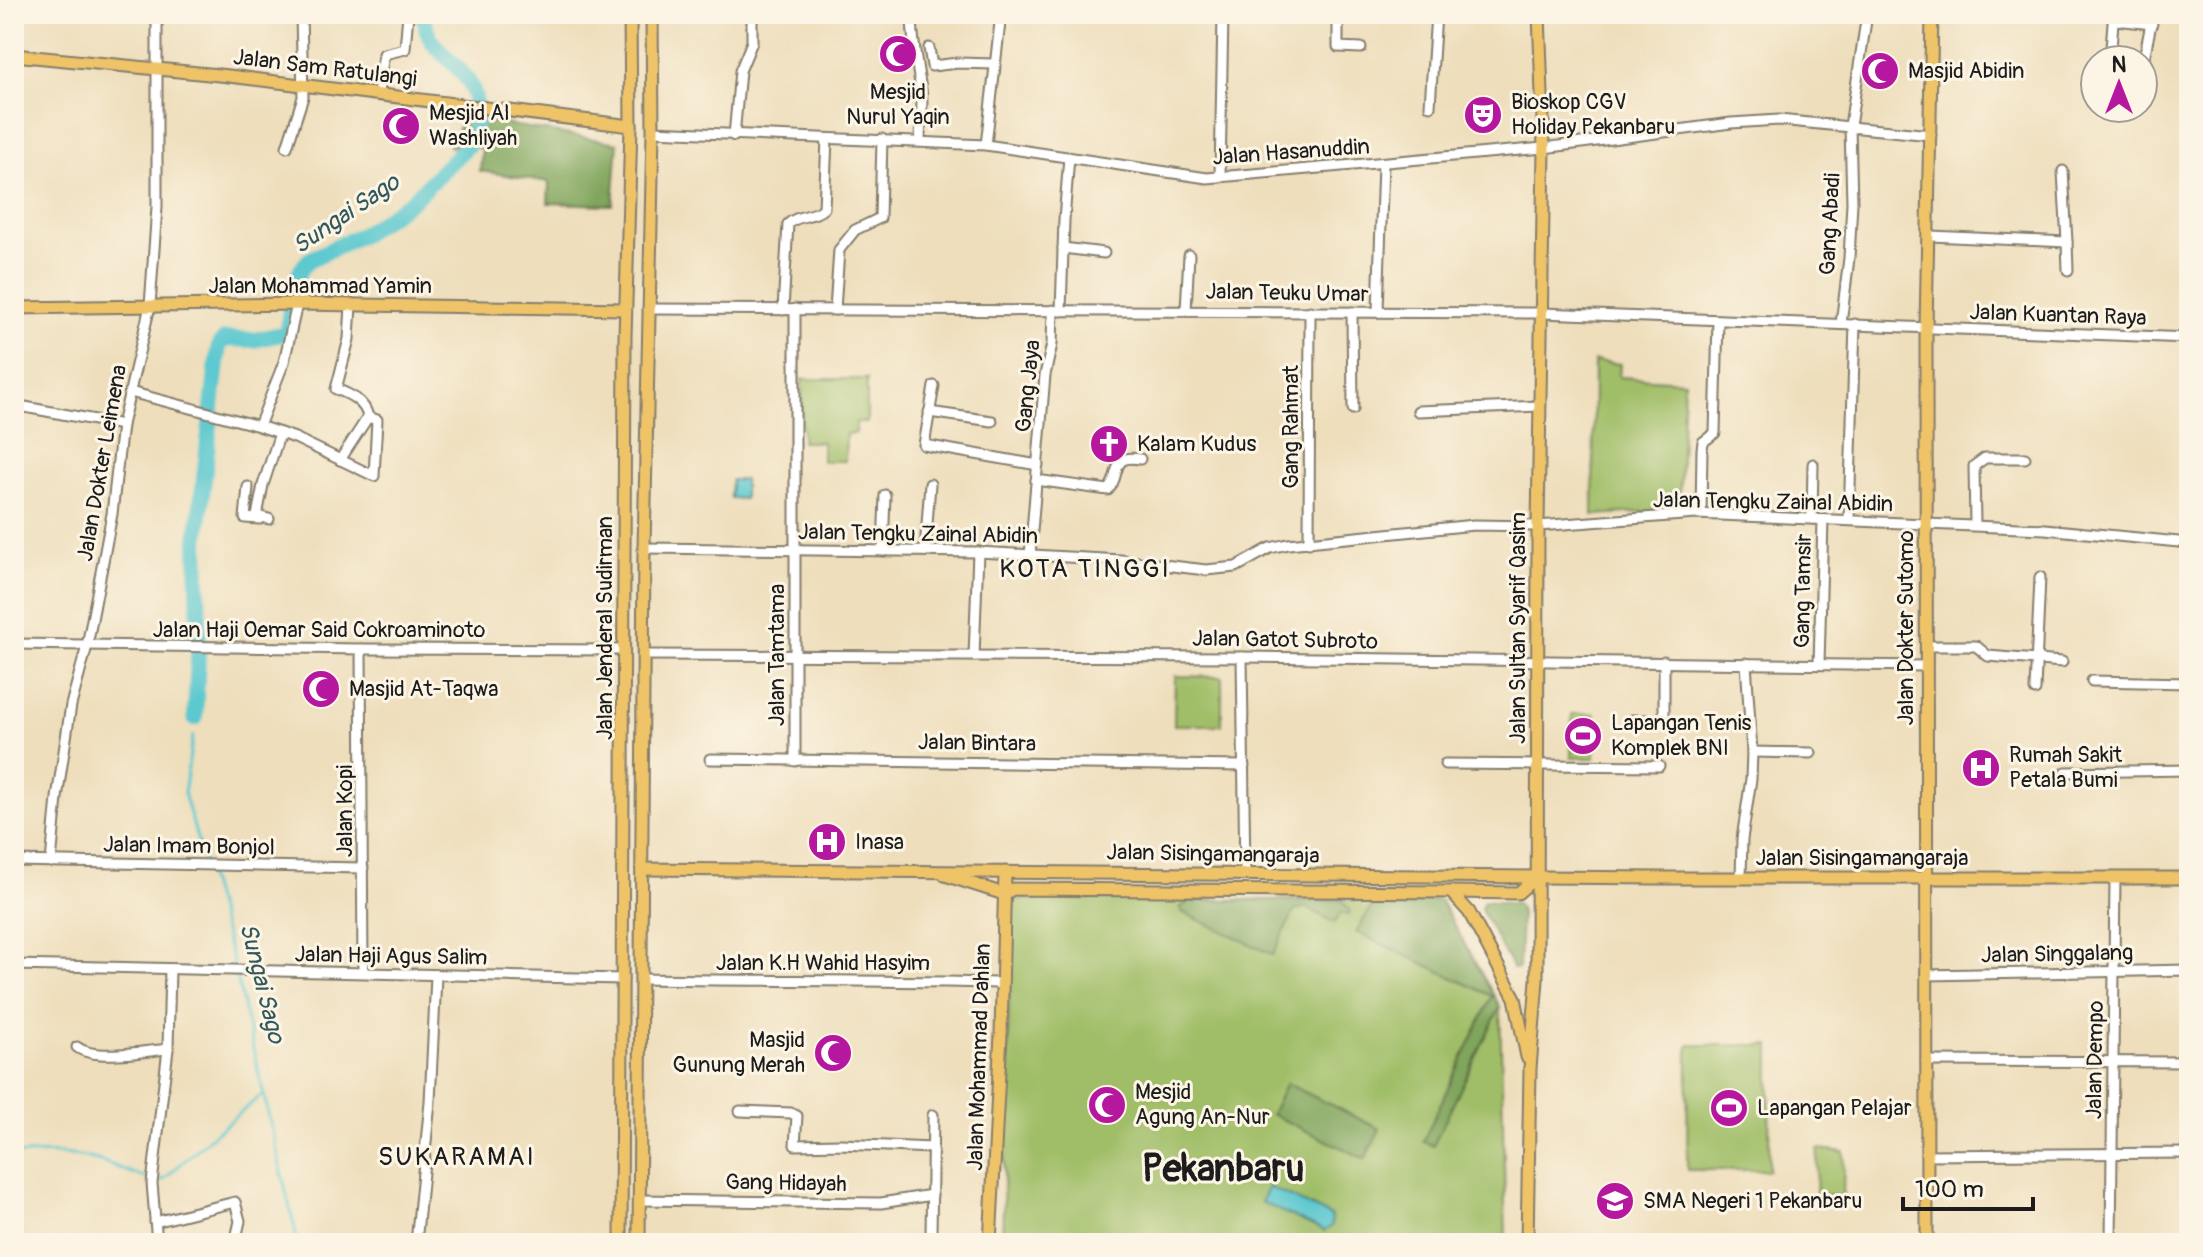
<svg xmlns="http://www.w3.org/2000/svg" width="2203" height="1257" font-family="Pangolin,sans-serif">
<rect width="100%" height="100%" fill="#fcf5e5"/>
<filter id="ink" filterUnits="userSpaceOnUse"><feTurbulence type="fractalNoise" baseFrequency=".0125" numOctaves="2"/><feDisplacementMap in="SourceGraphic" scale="16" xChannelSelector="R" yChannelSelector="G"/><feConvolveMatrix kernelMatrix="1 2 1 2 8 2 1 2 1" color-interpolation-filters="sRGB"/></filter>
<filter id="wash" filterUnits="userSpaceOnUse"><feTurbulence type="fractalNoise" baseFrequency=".006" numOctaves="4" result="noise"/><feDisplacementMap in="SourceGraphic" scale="32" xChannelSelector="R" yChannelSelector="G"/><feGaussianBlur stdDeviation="1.8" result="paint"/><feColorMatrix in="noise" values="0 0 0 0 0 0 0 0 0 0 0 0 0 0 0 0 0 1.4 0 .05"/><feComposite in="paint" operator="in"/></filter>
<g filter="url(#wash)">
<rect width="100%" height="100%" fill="#eedebc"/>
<g fill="#a0be67" stroke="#5e6d42" stroke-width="2">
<path d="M1594 361 1620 364 1619 377 1684 381 1679 510 1593 515Z"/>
<path d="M802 379H867V422H856V433L846 434 845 461H822V442H802Z"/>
<path d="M1175 676 1222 677V725H1174Z"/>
<path d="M1572 714H1595V758H1571Z"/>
<path d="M1012 899 1440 900 1500 1007 1506 1243H1002Z"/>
<path d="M1688 1045H1770L1769 1170H1687Z"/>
<path d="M1818 1149 1844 1152 1843 1197 1816 1195Z"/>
</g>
<g fill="#80a55c" stroke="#4e603c" stroke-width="2">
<path d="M464 117 618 143 613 205 548 203 549 182 480 171 482 148 449 146Z"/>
<path d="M1339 900 1350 909 1349 915 1341 913 1335 923 1305 907 1294 911 1273 955 1182 912 1180 908 1188 901Z"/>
<path d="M1382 900H1440L1500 1007 1433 1146 1423 1141 1492 996 1356 932 1372 906Z"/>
<path d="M1484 901 1517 904 1521 912 1519 968 1513 969 1483 913 1481 908Z"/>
<path d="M1286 1083 1380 1129 1365 1159 1271 1114Z"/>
</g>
<g fill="#5bc8cf" stroke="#3c7276" stroke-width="2">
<path d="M731 480H744V499L730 498Z"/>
<path d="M1269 1187 1331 1216 1332 1226 1324 1231 1261 1202Z"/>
</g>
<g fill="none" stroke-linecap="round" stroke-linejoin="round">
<g stroke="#5bc8cf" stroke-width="3">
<path d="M193 736 184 793 234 966"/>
<path d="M236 974 298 1243"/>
<path d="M14 1155C41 1153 70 1152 97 1160 119 1166 140 1180 163 1180L213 1135 262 1095"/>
</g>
<path stroke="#5bc8cf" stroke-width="16" d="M195 718 199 636 197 541 219 345 225 339 254 340 286 333C293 309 288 280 309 260L363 234 413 200 474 139C474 123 479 102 472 88 464 70 446 59 434 44 427 35 425 25 423 14"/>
</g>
</g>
<g filter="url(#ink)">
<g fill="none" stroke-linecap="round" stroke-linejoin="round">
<defs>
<g id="minor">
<path d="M912 14C912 40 917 65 921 89 924 105 920 125 920 141"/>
<path d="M1338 14V47L1361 48"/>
<path d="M1347 14 1358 18 1398 14"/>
<path d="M929 48 932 66 958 63 994 64"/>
<path d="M2111 49 2113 22 2116 20 2152 24"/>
<path d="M2143 63 2153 14"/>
<path d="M378 93 384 54 405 49 408 14"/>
<path d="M1430 106 1436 14"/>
<path d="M653 131 986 145 1207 178 1544 148 1731 123 1779 120 1931 135"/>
<path d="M734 136 740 71 752 42V14"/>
<path d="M986 145 1001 14"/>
<path d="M287 147 303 97 301 14"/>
<path d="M1220 177 1223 14"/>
<path d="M1930 236 2067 242 2063 171"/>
<path d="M2067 242 2068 270"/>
<path d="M1063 248 1104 253"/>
<path d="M648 309 1542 313 2189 338"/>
<path d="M795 309V761"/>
<path d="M783 310 788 224C798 214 814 218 824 208L827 139"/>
<path d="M835 310 839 250 855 230 880 218 882 139"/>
<path d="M1186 310 1189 255"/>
<path d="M1061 311 1064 220 1069 157"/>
<path d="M1352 312 1353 409"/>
<path d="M1378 312 1383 163"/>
<path d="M1841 324 1849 258 1852 203 1850 126 1867 14"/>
<path d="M934 386 924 445 1038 465"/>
<path d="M130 392 259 426 295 438 374 476 377 420 368 417C365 401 349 394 336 389L349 339 351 305"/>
<path d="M14 405 122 425"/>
<path d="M1418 411 1540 406"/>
<path d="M929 412 992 421"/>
<path d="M259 426 284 362 297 304"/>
<path d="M340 460 368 417"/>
<path d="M1036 480 1108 490C1122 475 1109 454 1140 459"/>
<path d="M248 487 245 518 260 519"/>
<path d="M1701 514 1702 449 1703 442 1715 433 1718 320"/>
<path d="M269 519 257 516 263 485 280 433"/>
<path d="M1812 519 1813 464"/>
<path d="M1849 520 1855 324"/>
<path d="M1975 525 1974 466 1985 458H2025"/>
<path d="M1309 543 1310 311"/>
<path d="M644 548 978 552 1121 560 1206 570 1236 567 1270 548 1288 544 1474 525 1538 526 1696 514 2045 529 2189 543"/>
<path d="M883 551 885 495"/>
<path d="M925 551 930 484"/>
<path d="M1030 555 1045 375 1052 344 1053 310"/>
<path d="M14 644 361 649 624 650"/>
<path d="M1926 646H1976L1988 656 2062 662"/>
<path d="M361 649 363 972"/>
<path d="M644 655 1242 657 1926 666"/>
<path d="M974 656 978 552"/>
<path d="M1242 657 1245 875"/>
<path d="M1819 664 1823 520"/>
<path d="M2092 681 2189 683"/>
<path d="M2035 690 2040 577"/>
<path d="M1631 720H1659L1664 717V661"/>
<path d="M1752 752 1811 753"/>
<path d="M710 759 1244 766"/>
<path d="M1445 764 1659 766"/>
<path d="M2066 772 2189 770"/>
<path d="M14 861 363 868"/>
<path d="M51 862 57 798 71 705 87 646 112 514 122 425 150 306 157 207V14"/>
<path d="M1741 878 1742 839 1751 779 1752 752 1746 663"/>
<path d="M14 965 623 979"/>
<path d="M1926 975 2189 970"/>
<path d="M642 979C760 981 878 980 996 983L1002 986"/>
<path d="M77 1047C94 1061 145 1051 168 1049"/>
<path d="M1926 1061 2189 1062"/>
<path d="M740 1111 791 1113 797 1116 795 1145 841 1144 932 1148"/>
<path d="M1926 1155 2189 1153"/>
<path d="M640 1200 881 1203 932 1195"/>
<path d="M155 1222 235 1202 240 1221 235 1243"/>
<path d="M157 1243 152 1183 168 1049 170 969"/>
<path d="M416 1243 430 1102 436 976"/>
<path d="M928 1243 931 1233 933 1115"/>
<path d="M2111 1243 2115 878"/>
</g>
<g id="major">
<path d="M14 55 229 76 631 126"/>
<path d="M14 308 297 304 625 309"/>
<path d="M642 869 1659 878H2189"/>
<path d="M945 875 1004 894 1013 889 1451 892 1469 912 1515 998 1527 1057"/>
<path d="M1451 892 1518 893 1536 877"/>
<path d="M621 1243 625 337 631 126 630 14"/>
<path d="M639 1243 644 548 653 131 652 14"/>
<path d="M990 1243 1001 1034 1005 872"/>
<path d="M1527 1243 1530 1069 1537 980 1538 526 1544 148 1539 14"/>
<path d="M1927 1243 1926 328 1932 14"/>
</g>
</defs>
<use href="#minor" stroke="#857d6c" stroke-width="13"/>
<use href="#major" stroke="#857d6c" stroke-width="15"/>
<use href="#minor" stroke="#fff" stroke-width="9"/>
<use href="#major" stroke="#efc469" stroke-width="11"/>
</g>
</g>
<defs>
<symbol id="mosque-disc" viewBox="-11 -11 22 22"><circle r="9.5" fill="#b5179e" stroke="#fcf5e5"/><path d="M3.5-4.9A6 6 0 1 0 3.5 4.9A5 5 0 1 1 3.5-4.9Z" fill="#fff"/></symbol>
<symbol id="theatre-disc" viewBox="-11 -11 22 22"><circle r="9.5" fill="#b5179e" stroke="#fcf5e5"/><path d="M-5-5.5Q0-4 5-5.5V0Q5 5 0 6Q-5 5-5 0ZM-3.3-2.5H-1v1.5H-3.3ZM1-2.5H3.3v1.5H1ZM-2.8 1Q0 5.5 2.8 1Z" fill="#fff"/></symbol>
<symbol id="church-disc" viewBox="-11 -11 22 22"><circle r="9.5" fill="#b5179e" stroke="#fcf5e5"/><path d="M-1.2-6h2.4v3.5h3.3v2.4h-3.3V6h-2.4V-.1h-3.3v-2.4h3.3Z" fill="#fff"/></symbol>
<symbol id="stadium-disc" viewBox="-11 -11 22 22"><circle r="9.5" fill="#b5179e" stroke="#fcf5e5"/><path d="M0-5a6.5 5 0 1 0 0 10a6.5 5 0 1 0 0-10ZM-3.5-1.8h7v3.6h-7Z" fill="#fff"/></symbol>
<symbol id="hospital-disc" viewBox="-11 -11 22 22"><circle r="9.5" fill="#b5179e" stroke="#fcf5e5"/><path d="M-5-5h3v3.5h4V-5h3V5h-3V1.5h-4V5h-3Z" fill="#fff"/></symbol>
<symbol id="school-disc" viewBox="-11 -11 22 22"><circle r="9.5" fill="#b5179e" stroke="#fcf5e5"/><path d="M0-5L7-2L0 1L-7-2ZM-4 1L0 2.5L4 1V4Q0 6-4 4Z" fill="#fff"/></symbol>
</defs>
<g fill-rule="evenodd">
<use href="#mosque-disc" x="876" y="32" width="44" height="44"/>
<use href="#mosque-disc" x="1858" y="49" width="44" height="44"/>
<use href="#theatre-disc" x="1461" y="93" width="44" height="44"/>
<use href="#mosque-disc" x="379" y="104" width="44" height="44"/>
<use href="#church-disc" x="1087" y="422" width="44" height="44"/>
<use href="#mosque-disc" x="299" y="667" width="44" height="44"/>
<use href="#stadium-disc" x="1561" y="714" width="44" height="44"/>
<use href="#hospital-disc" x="1959" y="746" width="44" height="44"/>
<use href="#hospital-disc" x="805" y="820" width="44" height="44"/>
<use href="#mosque-disc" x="811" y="1031" width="44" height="44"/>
<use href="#mosque-disc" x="1085" y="1083" width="44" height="44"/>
<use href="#stadium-disc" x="1707" y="1086" width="44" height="44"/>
<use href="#school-disc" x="1593" y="1179" width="44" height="44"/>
</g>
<g text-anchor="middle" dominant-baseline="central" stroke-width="6" stroke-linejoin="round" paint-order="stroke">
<g font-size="22" fill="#1c1c1c" stroke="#fcf5e5">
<text transform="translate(325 68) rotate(7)">Jalan Sam Ratulangi</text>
<text transform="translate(1291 152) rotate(-4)">Jalan Hasanuddin</text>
<text transform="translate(1830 224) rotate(-87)">Gang Abadi</text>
<text x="320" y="286">Jalan Mohammad Yamin</text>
<text transform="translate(1287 293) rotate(1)">Jalan Teuku Umar</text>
<text transform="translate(2058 315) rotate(2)">Jalan Kuantan Raya</text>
<text transform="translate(1028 386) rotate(-84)">Gang Jaya</text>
<text transform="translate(1291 427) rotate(-90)">Gang Rahmat</text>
<text transform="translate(102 463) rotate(-80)">Jalan Dokter Leimena</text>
<text transform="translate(1773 502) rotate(1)">Jalan Tengku Zainal Abidin</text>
<text transform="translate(918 534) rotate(1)">Jalan Tengku Zainal Abidin</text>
<text transform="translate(1803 591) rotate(-89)">Gang Tamsir</text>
<text transform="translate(605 628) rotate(-90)">Jalan Jenderal Sudirman</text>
<text transform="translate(1518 628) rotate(-90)">Jalan Sultan Syarif Qasim</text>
<text transform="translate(1906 628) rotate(-90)">Jalan Dokter Sutomo</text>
<text x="319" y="630">Jalan Haji Oemar Said Cokroaminoto</text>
<text transform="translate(1285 640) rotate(1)">Jalan Gatot Subroto</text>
<text transform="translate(777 655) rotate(-90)">Jalan Tamtama</text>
<text transform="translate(977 743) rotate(1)">Jalan Bintara</text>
<text transform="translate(345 811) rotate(-90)">Jalan Kopi</text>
<text transform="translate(189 846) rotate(1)">Jalan Imam Bonjol</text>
<text transform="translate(1213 854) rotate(1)">Jalan Sisingamangaraja</text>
<text x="1862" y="858">Jalan Sisingamangaraja</text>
<text transform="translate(2057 954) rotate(-1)">Jalan Singgalang</text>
<text transform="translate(391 956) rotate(1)">Jalan Haji Agus Salim</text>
<text x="823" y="963">Jalan K.H Wahid Hasyim</text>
<text transform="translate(979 1057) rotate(-88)">Jalan Mohammad Dahlan</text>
<text transform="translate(2095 1060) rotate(-89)">Jalan Dempo</text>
<text transform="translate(786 1183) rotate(1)">Gang Hidayah</text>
</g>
<g font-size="22" fill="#1c1c1c" stroke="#fcf5e5" text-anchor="start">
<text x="1908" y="71">Masjid Abidin</text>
<text x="898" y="92" text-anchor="middle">Mesjid<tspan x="898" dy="25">Nurul Yaqin</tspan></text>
<text x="1511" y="102">Bioskop CGV<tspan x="1511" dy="25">Holiday Pekanbaru</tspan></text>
<text x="429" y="113">Mesjid Al<tspan x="429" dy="25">Washliyah</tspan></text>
<text x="1137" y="444">Kalam Kudus</text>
<text x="349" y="689">Masjid At-Taqwa</text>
<text x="1611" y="723">Lapangan Tenis<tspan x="1611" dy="25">Komplek BNI</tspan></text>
<text x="2009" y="755">Rumah Sakit<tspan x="2009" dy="25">Petala Bumi</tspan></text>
<text x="855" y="842">Inasa</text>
<text x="805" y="1040" text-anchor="end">Masjid<tspan x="805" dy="25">Gunung Merah</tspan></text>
<text x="1135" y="1092">Mesjid<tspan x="1135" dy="25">Agung An-Nur</tspan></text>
<text x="1757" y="1108">Lapangan Pelajar</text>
<text x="1643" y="1201">SMA Negeri 1 Pekanbaru</text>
</g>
<g font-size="24" font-style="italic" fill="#32585b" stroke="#fcf5e5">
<text transform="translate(346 214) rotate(-34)">Sungai Sago</text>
<text transform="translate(262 983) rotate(76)">Sungai Sago</text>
</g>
<g font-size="26" letter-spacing="2" fill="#1c1c1c" stroke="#fcf5e5">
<text x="1085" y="569">KOTA TINGGI</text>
<text x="457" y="1157">SUKARAMAI</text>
</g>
<g font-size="38" font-weight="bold" fill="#1c1c1c" stroke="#fcf5e5">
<text x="1223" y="1169">Pekanbaru</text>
</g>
</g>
<rect width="2203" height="1257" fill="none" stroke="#fcf5e5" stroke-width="48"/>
<g transform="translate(2119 84)"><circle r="38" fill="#fcf5e5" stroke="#a29e95" stroke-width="2"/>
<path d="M0-6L14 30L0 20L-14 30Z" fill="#b5179e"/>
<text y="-12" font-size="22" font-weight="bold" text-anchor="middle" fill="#1c1c1c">N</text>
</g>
<path d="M1903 1197v12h130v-12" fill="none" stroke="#1c1c1c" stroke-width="4"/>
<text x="1915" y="1197" font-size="24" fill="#1c1c1c" stroke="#fcf5e5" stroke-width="6" paint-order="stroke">100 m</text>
</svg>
